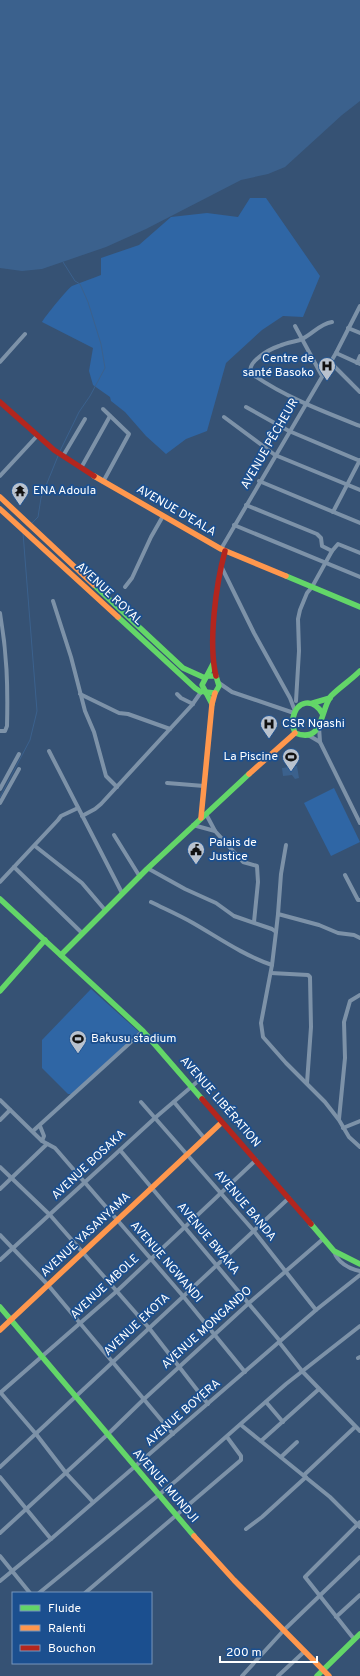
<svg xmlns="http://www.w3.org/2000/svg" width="360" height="1676" font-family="Overpass,sans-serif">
<rect width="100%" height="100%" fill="#365274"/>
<g fill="#2f66a5">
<path d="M250 198H266L320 276 303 317 283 316 262 330 226 363 207 431 186 439 166 454 146 436 125 412 111 401 110 397 93 385 89 371 93 348 42 322C44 318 68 288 72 286 81 282 92 279 101 275V258L139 245 171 217 207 213 238 217Z"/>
<path d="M334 788 360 842 331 856 304 803Z"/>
<path d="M91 989 139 1032 72 1094H68L42 1068V1040Z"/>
</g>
<g fill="#3b618d">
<path d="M0 0H360V101L342 115 285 167 268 174 241 180 146 229 106 247 42 269 22 271 0 268Z"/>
<path d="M297 766 299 778 295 779 292 775 283 776 282 768Z"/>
</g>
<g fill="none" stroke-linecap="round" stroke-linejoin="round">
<g stroke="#3b618d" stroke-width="1">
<path d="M60 451 79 412 90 396 105 368 101 344 88 302 80 284 75 281 63 262"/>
<path d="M32 523 38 517 41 498 58 456"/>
<path d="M0 797 30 740 37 711 23 533"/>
</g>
<g stroke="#7d92a8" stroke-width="4">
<path d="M332 322C319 324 312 335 300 340 293 342 286 343 279 346 270 349 244 363 252 374 285 397 322 411 360 426"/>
<path d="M295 326 322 376"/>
<path d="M348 328 360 333"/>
<path d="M336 353 360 364"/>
<path d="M0 362 25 334"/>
<path d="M330 362 360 392"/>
<path d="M357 363 360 356"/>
<path d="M246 407 289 431 360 461"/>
<path d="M103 409 129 434 103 482"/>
<path d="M224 417 275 455 360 490"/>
<path d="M63 456 85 419"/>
<path d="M81 468 110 416"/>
<path d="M0 476 37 436"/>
<path d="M259 481 360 523"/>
<path d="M246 505 317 534 321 538 322 546 332 551 338 544 360 553"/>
<path d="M333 512 360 460"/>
<path d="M234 525 360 577"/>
<path d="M221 549 336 353 360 306"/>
<path d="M221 566 254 633 290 698 295 711"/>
<path d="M125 587 132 578 151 537 163 516"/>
<path d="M53 601 71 657 85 711 94 732 106 776 117 787"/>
<path d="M0 613C7 653 8 686 7 726L5 731H0"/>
<path d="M219 683 232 692 294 713"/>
<path d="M80 694 119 713 128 714 170 729"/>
<path d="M177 694 181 698 193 704"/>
<path d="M296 701 299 651 298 619 300 610 307 593 312 587 332 551"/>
<path d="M319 727 320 742 360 823"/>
<path d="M308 735 320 742"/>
<path d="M49 751 122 893"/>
<path d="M167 783 204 786"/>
<path d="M0 789 19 754"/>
<path d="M0 803 19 769"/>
<path d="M206 814 215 831 243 862 257 866 258 882 254 922"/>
<path d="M82 816 95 809 101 804 192 705 201 692"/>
<path d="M193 825 215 831"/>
<path d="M114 835 140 877"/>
<path d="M35 846 82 883 105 910"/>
<path d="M14 867 82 933"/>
<path d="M149 869 185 889 216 903 234 916 272 929 276 932 272 965 261 1023 263 1037 286 1063 325 1102 339 1120 349 1137 360 1147"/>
<path d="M345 875 358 900H360"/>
<path d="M0 882 58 820 61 816 78 808"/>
<path d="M151 902C165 909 179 915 193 923 219 938 243 955 272 965"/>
<path d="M278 914 281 874 286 845"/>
<path d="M276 932 278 914 319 925 338 933 354 935 360 938"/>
<path d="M271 973 308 975 310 977 311 1027 307 1083"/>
<path d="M0 1100 42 1141 55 1148 183 1296 245 1372"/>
<path d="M141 1102 253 1230 316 1310"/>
<path d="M174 1102 205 1139"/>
<path d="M339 1119 345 1058 344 1022 350 1001 360 995"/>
<path d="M0 1120 10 1110"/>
<path d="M40 1126 44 1136 42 1141"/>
<path d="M343 1128 360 1121"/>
<path d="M33 1131 143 1031"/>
<path d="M120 1150 280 1341"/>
<path d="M0 1167 50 1215 149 1328 208 1404"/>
<path d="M0 1189 47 1144"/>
<path d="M0 1235 48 1285 173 1434"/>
<path d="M334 1251C337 1262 349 1269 360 1271"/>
<path d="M0 1260 156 1117 204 1076"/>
<path d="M279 1342 302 1371 360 1431"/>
<path d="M358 1358 360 1357"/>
<path d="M0 1392 36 1434 66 1473 93 1502"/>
<path d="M0 1393 117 1291 256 1160"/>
<path d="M266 1402 283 1422"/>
<path d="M241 1425 330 1497 360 1527"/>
<path d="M261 1441 319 1389"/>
<path d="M281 1457 297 1442"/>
<path d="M0 1467 289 1198"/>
<path d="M304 1475 355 1427"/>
<path d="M0 1477 51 1539"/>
<path d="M246 1529 262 1517 306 1477"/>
<path d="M0 1533 107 1435 143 1400 249 1303 323 1239"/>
<path d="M0 1556 30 1593"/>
<path d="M0 1581 51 1539 316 1310 360 1275"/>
<path d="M39 1593 177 1480 286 1384 360 1326"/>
<path d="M85 1593 241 1460V1456L227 1437"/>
<path d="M336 1617 360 1595"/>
<path d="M354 1639 305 1577 360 1522"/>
<path d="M242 1676 284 1630 360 1557"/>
<path d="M278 1676 305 1651"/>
</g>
<g stroke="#63d668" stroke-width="5.5">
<path d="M286 576 360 607"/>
<path d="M94 585 183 668 205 678"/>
<path d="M118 617 195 688 201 692 204 691"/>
<path d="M205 692 215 693 219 686 216 676H207"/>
<path d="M313 703 330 698"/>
<path d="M212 704 202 685 213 664"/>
<path d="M322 713C313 698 297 700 293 718 292 723 293 728 295 733 324 744 320 710 331 696 340 687 351 680 360 671"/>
<path d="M0 899 143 1031 202 1099"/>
<path d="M61 955 147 869 249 774"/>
<path d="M0 991 45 940"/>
<path d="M311 1224 334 1251 360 1264"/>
<path d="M0 1307 194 1536"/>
<path d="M317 1676 360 1634"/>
</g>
<g stroke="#ff974d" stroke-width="5.5">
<path d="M94 476 221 549 286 576"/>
<path d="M0 497 94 585"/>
<path d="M0 509 118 617"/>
<path d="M249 774 295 733"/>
<path d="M201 818 212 704 215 693"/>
<path d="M0 1330 221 1123"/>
<path d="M194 1536 234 1580 329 1676"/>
</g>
<g stroke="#b3261e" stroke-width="5.5">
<path d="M0 402 54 450 94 476"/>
<path d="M216 676C208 643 216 584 225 551"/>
<path d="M202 1099 311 1224"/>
</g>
</g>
<defs>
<symbol id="hospital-pin" viewBox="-11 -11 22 30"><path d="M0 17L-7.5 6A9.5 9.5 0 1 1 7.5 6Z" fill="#b9c2ce" stroke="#1b4f8f"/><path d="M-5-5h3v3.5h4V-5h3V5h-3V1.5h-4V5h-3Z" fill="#111"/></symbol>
<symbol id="temple-pin" viewBox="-11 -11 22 30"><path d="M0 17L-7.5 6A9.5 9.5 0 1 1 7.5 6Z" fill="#b9c2ce" stroke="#1b4f8f"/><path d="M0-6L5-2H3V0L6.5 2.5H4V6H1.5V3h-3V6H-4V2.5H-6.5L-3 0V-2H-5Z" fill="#111"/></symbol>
<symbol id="stadium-pin" viewBox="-11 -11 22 30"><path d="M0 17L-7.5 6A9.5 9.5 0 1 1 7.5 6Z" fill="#b9c2ce" stroke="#1b4f8f"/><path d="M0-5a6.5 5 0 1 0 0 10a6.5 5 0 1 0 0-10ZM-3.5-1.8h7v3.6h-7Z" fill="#111"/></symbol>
<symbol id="civic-pin" viewBox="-11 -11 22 30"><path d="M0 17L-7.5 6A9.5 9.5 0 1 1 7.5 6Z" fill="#b9c2ce" stroke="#1b4f8f"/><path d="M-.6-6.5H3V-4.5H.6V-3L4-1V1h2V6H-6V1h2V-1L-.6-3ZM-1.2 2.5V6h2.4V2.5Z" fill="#111"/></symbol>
</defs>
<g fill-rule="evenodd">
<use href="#hospital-pin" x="317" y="356" width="20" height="27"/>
<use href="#temple-pin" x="10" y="481" width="20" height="27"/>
<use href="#hospital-pin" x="259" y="714" width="20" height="27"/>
<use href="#stadium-pin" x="281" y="747" width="20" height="27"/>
<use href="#civic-pin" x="186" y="840" width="20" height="27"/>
<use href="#stadium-pin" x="68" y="1029" width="20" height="27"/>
</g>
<g text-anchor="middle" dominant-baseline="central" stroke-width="3.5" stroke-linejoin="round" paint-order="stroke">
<g font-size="12" fill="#fff" stroke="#1b4f8f" text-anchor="start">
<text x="314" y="359" text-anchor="end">Centre de<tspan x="314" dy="14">santé Basoko</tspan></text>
<text x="33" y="491">ENA Adoula</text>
<text x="282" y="724">CSR Ngashi</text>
<text x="278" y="757" text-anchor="end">La Piscine</text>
<text x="209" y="843">Palais de<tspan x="209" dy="14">Justice</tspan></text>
<text x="91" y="1039">Bakusu stadium</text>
</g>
<g font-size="12" fill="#fff" stroke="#1b4f8f">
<text transform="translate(270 444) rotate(-60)">AVENUE PÊCHEUR</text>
<text transform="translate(176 511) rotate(30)">AVENUE D'EALA</text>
<text transform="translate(109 594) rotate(43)">AVENUE ROYAL</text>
<text transform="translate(220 1102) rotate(49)">AVENUE LIBÉRATION</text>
<text transform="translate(89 1165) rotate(-43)">AVENUE BOSAKA</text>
<text transform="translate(245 1206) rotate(50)">AVENUE BANDA</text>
<text transform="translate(86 1235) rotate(-43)">AVENUE YASANYAMA</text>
<text transform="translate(208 1239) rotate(50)">AVENUE BWAKA</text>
<text transform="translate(166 1262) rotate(49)">AVENUE NGWANDI</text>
<text transform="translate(105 1287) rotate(-43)">AVENUE MBOLE</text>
<text transform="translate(137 1325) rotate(-43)">AVENUE EKOTA</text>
<text transform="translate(207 1328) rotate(-42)">AVENUE MONGANDO</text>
<text transform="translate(183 1413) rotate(-41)">AVENUE BOYERA</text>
<text transform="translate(165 1486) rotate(49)">AVENUE MUNDJI</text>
</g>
</g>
<rect x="12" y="1592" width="140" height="72" fill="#1b4f8f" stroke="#7695bc"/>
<rect x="20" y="1605" width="20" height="6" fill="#63d668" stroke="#7695bc"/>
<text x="48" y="1612" font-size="12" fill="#ffffff">Fluide</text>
<rect x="20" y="1625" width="20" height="6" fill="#ff974d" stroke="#7695bc"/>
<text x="48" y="1632" font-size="12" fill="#ffffff">Ralenti</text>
<rect x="20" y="1645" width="20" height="6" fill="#b3261e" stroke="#7695bc"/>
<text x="48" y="1652" font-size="12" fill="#ffffff">Bouchon</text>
<path d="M220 1656v6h97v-6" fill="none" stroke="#ffffff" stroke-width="2"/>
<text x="226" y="1656" font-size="12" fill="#ffffff" stroke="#1b4f8f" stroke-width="3" paint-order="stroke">200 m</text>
</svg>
